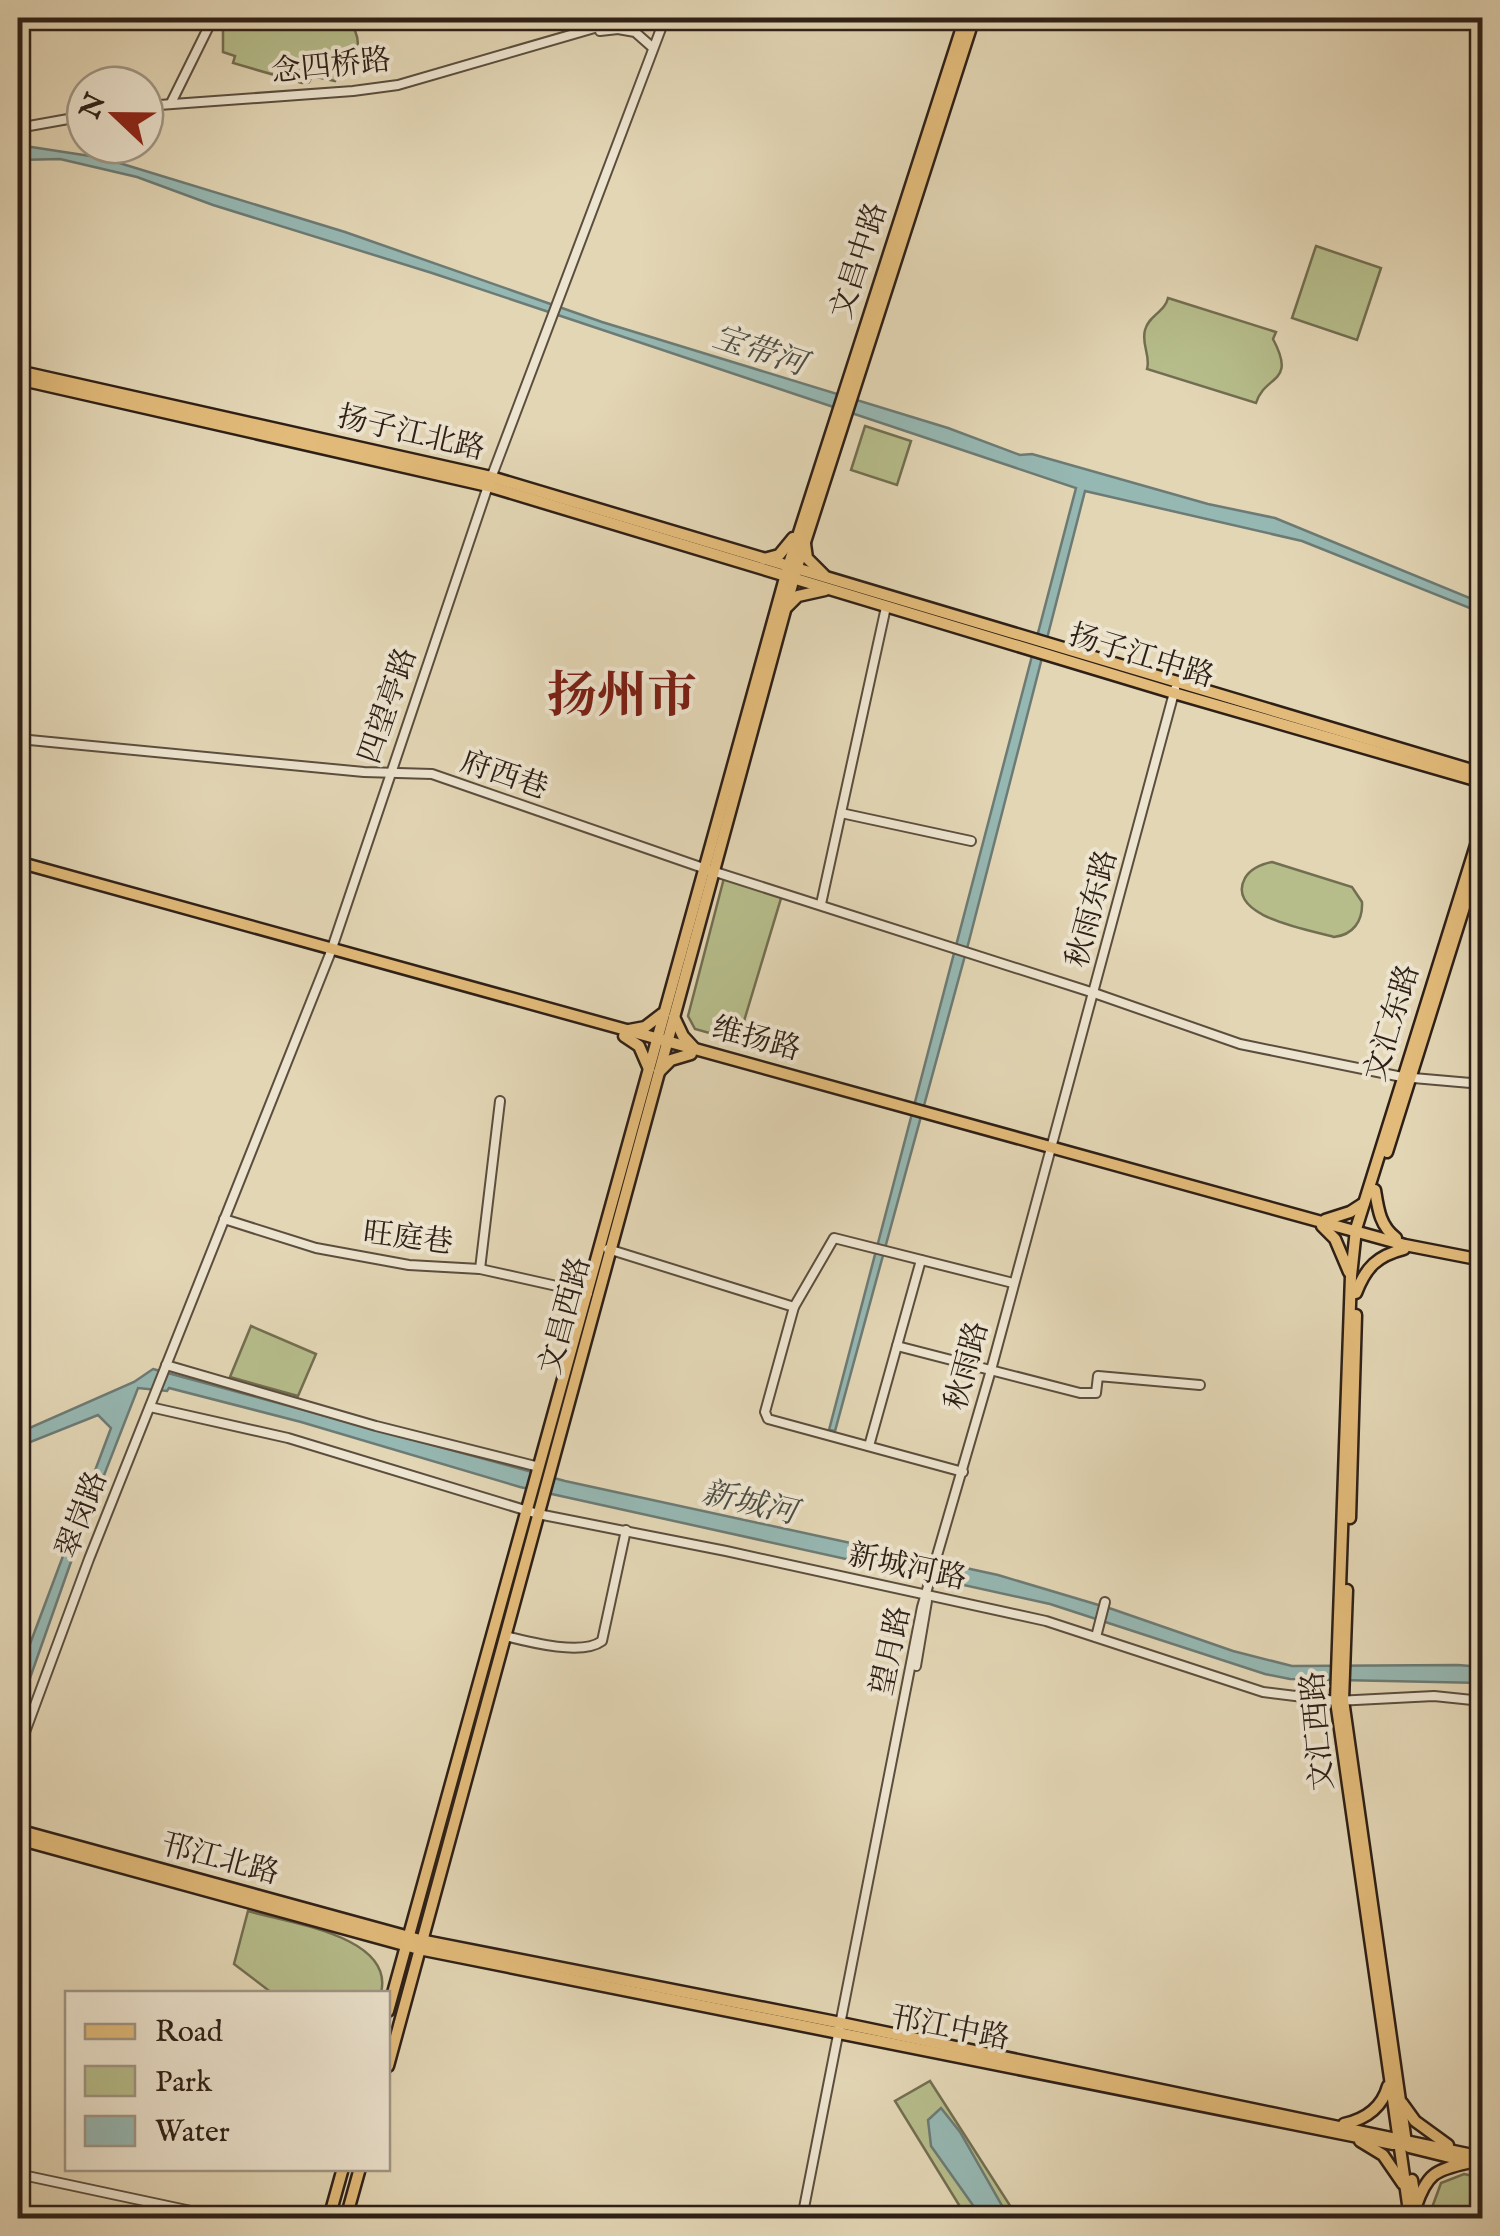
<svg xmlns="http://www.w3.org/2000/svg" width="1500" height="2236" font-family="'IM FELL English','Noto Serif SC',serif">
<rect width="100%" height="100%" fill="#e3d6b5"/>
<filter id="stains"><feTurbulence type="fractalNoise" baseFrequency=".002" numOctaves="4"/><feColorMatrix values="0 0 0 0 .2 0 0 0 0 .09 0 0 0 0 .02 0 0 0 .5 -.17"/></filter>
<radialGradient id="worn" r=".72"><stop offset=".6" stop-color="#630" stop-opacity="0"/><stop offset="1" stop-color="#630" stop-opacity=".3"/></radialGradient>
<g fill="#b6bd8b" stroke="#726e51" stroke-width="2.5">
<path d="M223 18H348C371 53 348 54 335 81L312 76 309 82 302 83 233 63 235 56 223 52Z"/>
<path d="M1316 246 1381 268 1357 340 1292 318Z"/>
<path d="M1168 298 1276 332 1273 339C1297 384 1265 374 1256 403L1147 369C1151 356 1141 345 1145 330 1149 315 1165 312 1168 298Z"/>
<path d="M865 426 911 441 897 485 851 470Z"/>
<path d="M1272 862 1352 887 1362 902C1363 921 1353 935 1334 937 1311 930 1224 917 1245 878 1251 868 1262 864 1272 862Z"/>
<path d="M724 878 782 895 738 1041 695 1029 688 1016Z"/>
<path d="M251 1326 316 1354 298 1396 230 1377Z"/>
<path d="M248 1911C289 1923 395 1936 381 1993H272L234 1964Z"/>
<path d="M930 2081 1018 2218H967L895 2101Z"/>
<path d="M1464 2174 1482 2178V2218H1435L1433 2205 1441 2183Z"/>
</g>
<g fill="#96b8b3" stroke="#6c7b75" stroke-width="2.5">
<path d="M25 146 103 158 345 232 602 322 948 428 1020 455 1032 454 1208 504 1275 518 1482 603V613L1302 541 1085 491 969 941 835 1431 829 1430 1076 488 432 273 213 205 137 177 60 159 18 160V147Z"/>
<path d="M153 1369 565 1481 998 1575 1112 1609 1233 1651 1292 1666 1458 1665 1482 1667V1683L1290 1679 1265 1674 1050 1604 520 1487 301 1422 169 1388 167 1391 138 1388 78 1542 18 1712V1676L111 1428 98 1415 18 1447V1433L134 1382Z"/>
<path d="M941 2108 960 2132 1009 2218H982L931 2146 928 2120Z"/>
</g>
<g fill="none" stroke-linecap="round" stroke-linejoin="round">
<defs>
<g id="minor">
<path d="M618 29 635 32 652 47"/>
<path d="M600 31 618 29 647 18"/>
<path d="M171 103 213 18"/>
<path d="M145 106 353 91 398 85 629 18"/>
<path d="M18 128 85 116"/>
<path d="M19 739 364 772 432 774 706 869 1094 993 1240 1044 1402 1077 1482 1084"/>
<path d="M841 813 971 841"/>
<path d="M821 904 886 607"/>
<path d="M224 1219 316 1248 409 1265 480 1269 588 1293"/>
<path d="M608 1249 794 1307"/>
<path d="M480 1269 500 1101"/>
<path d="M897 1346 1080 1393H1096L1098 1376 1200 1385"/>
<path d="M166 1365 376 1426 539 1467"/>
<path d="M150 1407 288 1438 538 1514 726 1551 1046 1621 1263 1692 1336 1701 1434 1696 1482 1701"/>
<path d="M869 1446 921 1260"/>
<path d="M963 1472 768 1419 765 1412 794 1307 834 1238 1013 1283"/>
<path d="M505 1636C529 1642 582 1656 602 1641L626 1530"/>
<path d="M1096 1637 1105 1602"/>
<path d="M916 1666 927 1601"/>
<path d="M18 1751 89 1559 330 954 488 486 665 18"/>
<path d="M18 2174 224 2218"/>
<path d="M802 2218 922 1607 991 1370 1175 689"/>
</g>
<g id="major">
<path d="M18 371 491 477 1482 773"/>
<path d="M18 379 488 486 1174 693 1482 782"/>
<path d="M805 544 807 558 824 575"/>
<path d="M764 559 779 555 793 538"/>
<path d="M787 607 798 596 825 590"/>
<path d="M18 862 1405 1245 1482 1260"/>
<path d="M674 1017 683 1036 694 1048"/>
<path d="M629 1030 645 1027 662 1014"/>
<path d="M624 1036 639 1046 649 1069"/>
<path d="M659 1072 671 1060 691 1054"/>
<path d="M1387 1152 1482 850"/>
<path d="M1375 1190C1378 1209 1380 1226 1396 1238"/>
<path d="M1325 1220 1350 1212 1364 1203"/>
<path d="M1322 1226 1335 1239 1349 1272"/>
<path d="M1356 1293C1366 1267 1377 1256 1404 1249"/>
<path d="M1350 1518 1356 1315"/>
<path d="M1347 1590 1343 1700 1406 2143"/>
<path d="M18 1830 420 1940 841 2023 1482 2157"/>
<path d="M18 1839 419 1949 1393 2144"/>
<path d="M388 2011 788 567 965 18"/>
<path d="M388 2066 796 570 974 18"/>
<path d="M1402 2103 1415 2121 1448 2145"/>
<path d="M1344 2124C1366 2119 1382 2108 1388 2086"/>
<path d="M1360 2141 1383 2155 1403 2184"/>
<path d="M1409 2147 1482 2165"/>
<path d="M1412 2180 1418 2218"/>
<path d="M1416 2206C1427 2174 1435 2170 1467 2163"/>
<path d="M329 2218 343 2168"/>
<path d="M346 2218 360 2168"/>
<path d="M1410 2218 1336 1701 1351 1276 1356 1229 1482 826"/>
</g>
</defs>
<use href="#minor" stroke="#5b4e3e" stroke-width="12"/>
<use href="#major" stroke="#2e2017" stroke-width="15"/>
<use href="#minor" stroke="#ede4cf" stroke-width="8"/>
<use href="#major" stroke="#e2bb7a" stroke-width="10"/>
</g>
<g text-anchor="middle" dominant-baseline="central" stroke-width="8" stroke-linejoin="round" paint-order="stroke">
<g font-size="30" fill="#2e2017" stroke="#ede4cf">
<text transform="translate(331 67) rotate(-6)">念四桥路</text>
<text transform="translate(860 261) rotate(-72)">文昌中路</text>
<text transform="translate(411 434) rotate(13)">扬子江北路</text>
<text transform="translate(1141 657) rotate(17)">扬子江中路</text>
<text transform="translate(389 706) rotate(-71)">四望亭路</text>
<text transform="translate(504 776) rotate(19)">府西巷</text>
<text transform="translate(1093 909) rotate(-75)">秋雨东路</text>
<text transform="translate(1393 1023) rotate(-73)">文汇东路</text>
<text transform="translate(756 1040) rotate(15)">维扬路</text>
<text transform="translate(408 1239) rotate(7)">旺庭巷</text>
<text transform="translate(566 1316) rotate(-75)">文昌西路</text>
<text transform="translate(968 1366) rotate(-75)">秋雨路</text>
<text transform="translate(83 1515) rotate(-69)">翠岗路</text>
<text transform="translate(907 1568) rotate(12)">新城河路</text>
<text transform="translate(892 1651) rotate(-78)">望月路</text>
<text transform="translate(1319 1731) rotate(-95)">文汇西路</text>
<text transform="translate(220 1860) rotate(15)">邗江北路</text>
<text transform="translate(950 2029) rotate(11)">邗江中路</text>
</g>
<g font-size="32" font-style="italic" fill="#4d4e46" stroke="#ede4cf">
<text transform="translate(759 352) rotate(18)">宝带河</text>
<text transform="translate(749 1504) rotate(13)">新城河</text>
</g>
<g font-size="50" font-weight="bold" fill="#7a1f14" stroke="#ede4cf">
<text x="622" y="698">扬州市</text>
</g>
</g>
<rect width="1500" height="2236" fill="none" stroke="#e3d6b5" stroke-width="60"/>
<rect x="20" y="20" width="1460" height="2196" fill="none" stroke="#2e2017" stroke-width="5"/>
<rect x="30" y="30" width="1440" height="2176" fill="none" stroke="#2e2017" stroke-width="2.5"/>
<rect x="65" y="1991" width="325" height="180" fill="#ede4cf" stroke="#a19685" stroke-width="2.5"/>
<rect x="85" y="2024" width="50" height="15" fill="#e2bb7a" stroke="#a19685" stroke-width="2.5"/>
<text x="155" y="2041" font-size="30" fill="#2e2017">Road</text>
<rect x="85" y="2066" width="50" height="30" fill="#b6bd8b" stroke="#a19685" stroke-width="2.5"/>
<text x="155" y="2091" font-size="30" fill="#2e2017">Park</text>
<rect x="85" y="2116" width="50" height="30" fill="#96b8b3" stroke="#a19685" stroke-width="2.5"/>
<text x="155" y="2141" font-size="30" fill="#2e2017">Water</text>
<g transform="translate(115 115) rotate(292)"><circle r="48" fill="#ede4cf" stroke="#a19685" stroke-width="2.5"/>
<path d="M0-8L18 38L0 25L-18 38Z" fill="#8f2418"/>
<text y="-15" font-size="28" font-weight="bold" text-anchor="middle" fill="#2e2017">N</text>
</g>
<rect width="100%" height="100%" filter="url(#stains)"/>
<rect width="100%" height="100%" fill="url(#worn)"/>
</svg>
